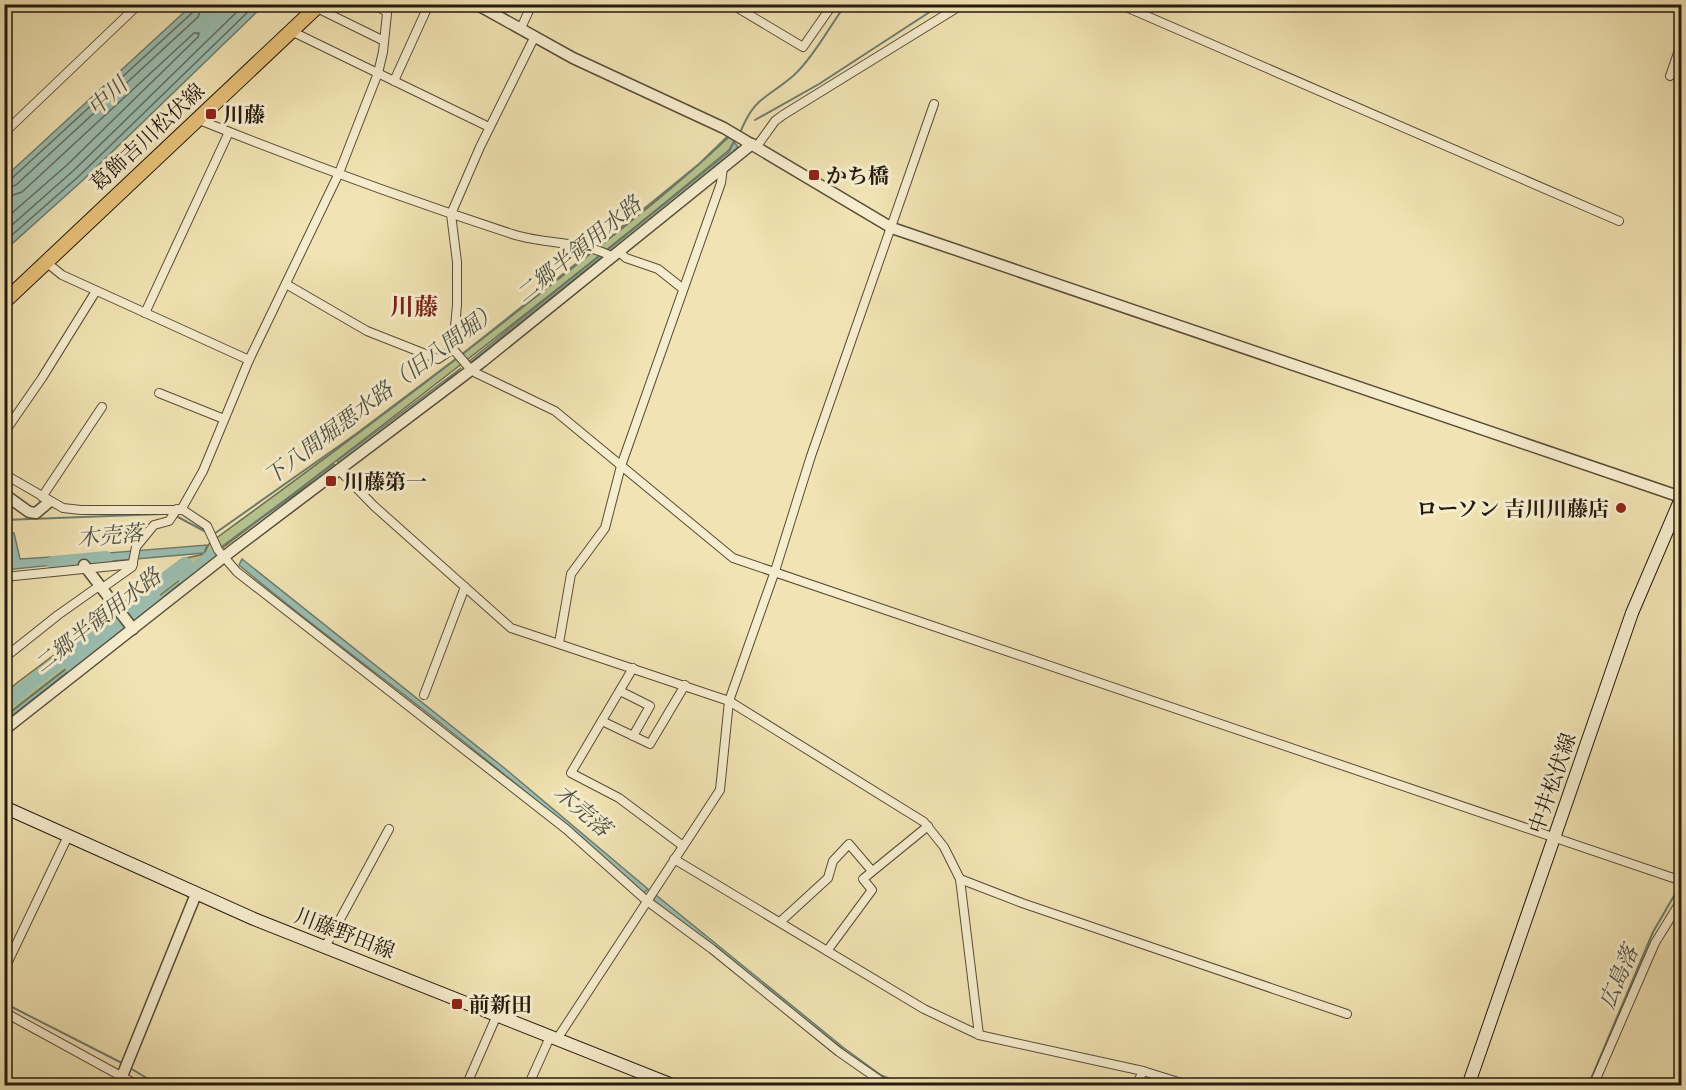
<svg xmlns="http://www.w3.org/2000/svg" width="1686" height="1090" font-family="'Gentium Book Plus','Noto Serif JP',serif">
<rect width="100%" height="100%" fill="#f1e3b3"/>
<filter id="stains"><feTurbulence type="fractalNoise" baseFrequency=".00333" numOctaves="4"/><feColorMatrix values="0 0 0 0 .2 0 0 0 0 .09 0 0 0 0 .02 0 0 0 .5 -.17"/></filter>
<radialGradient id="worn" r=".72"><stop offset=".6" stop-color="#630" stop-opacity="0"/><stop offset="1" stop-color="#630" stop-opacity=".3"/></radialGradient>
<path fill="#b6c490" stroke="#6d6f4f" stroke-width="1.5" d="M730 136 735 139 729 150C493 346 246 527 5 716V693L18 682 182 559 204 554 209 544 219 536C333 453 445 369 556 281 615 234 675 188 730 136Z"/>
<g fill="#9bbeb1" stroke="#6b7c70" stroke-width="1.5">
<path d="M192 5H264L82 181 5 250V177Z"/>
<path d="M734 142 738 147 730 154 625 240 611 251 608 250 729 152Z"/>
<path d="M601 255 603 256 470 363 468 362Z"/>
<path d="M461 368 436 390 339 463 337 461Z"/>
<path d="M334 464 335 466 221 547Z"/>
<path d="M5 533H14L20 559 67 556 72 563 5 570Z"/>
<path d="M207 545 204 553 90 563 82 555Z"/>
<path d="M242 559 508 771 648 889 644 893C579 835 512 780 444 726 376 672 305 621 239 565Z"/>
<path d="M199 565 200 567 143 614 141 610Z"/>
<path d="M83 656 85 658 5 721V717Z"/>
<path d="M656 895 844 1048 881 1075 905 1085H896L878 1077 653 900Z"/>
</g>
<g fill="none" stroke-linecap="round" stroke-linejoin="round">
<g stroke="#606c60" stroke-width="1.5">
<path d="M4 181 11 179 193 12 195 4"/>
<path d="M4 189 16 185 198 17 203 4"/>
<path d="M4 198 22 192 194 33H199L198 37 67 165 4 220"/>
<path d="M4 232 73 171 245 4"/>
<path d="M4 242 78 177 256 4"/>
</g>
<g stroke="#6b7c70" stroke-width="2">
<path d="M755 120 819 84 942 4"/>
<path d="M740 133C754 97 766 99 793 76 812 59 830 26 846 4"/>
<path d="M597 247 699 164 728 136"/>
<path d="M461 355 591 252"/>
<path d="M176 516 208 533"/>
<path d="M4 520 162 514"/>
<path d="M214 534 356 434 457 358"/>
<path d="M4 1003 122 1063"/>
<path d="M130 1068 160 1086"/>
<path d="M1588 1086 1653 932 1682 882"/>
</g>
<g stroke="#9bbeb1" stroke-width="14">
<path d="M53 563 106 558"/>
<path d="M185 578 216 553"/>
<path d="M126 610 185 564"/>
<path d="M72 667 156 601"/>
<path d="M4 704 115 618"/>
</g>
<defs>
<g id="minor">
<path d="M373 4 387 12"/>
<path d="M731 4 803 47 833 4"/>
<path d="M1119 4 1619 221"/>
<path d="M317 8 384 41"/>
<path d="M521 28 532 4"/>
<path d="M291 31 489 127"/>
<path d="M1670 76 1682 41"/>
<path d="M394 81 429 4"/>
<path d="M197 119C301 161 405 199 512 234 545 245 582 240 613 257"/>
<path d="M4 133 139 4"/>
<path d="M757 146 775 121 783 115 963 4"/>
<path d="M619 252 626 258 658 269 682 288"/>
<path d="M46 262 62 275 249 360"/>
<path d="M286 284 367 331 438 359 453 349 471 370"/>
<path d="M145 313 229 132"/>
<path d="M453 349 457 305V262L451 214 480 147 535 36"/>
<path d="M473 369 476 373 555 411 733 558 1682 881"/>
<path d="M159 393 224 419"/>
<path d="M4 433 42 378 96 291"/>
<path d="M339 470 374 506 511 628 729 701 924 822 944 847 960 879 979 1035"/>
<path d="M4 474 63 508 81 510H183L207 526 218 550 237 572 566 829 647 901 712 949 839 1052 888 1086"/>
<path d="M42 497 102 407"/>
<path d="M181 510 203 471 249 360 339 173 378 73 383 52 388 4"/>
<path d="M4 577 133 564"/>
<path d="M101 589 132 567 136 547 154 525 169 521 177 509"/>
<path d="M559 643 571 574 605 528 621 466 721 183 723 168"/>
<path d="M4 658 58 615 99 586"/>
<path d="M633 668 571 773 619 798 683 846"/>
<path d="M620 691 650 706 633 736"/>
<path d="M424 695 465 587"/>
<path d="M602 721 650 744 685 685"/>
<path d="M674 859 924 1009 979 1035 1143 1071 1191 1086"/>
<path d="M960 879 1022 903 1347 1014"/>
<path d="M780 922 828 878 833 861 849 844 872 871"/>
<path d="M325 947 389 829"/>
<path d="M827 951 872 890 863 879 928 826"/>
<path d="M4 970 68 836"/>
<path d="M4 1012 139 1086"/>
<path d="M557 1039 720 790 729 701 775 571 811 456 934 104"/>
<path d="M466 1086 497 1015"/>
<path d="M528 1086 550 1037"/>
<path d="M1136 1086 1143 1071"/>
<path d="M1593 1086 1655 943 1682 899"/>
</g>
<g id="tertiary">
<path d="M476 4 573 58 724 128 892 228 1681 497"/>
<path d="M4 494 29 512 36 513 49 502"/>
<path d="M84 565 133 629"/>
<path d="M4 730 234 549 483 361 752 144"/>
<path d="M118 1086 196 894"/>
</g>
<g id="secondary">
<path d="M4 807 254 919 675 1086"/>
<path d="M1468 1086 1632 613 1682 496"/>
</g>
<path id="primary" d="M4 302 320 4"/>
</defs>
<use href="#minor" stroke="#574c37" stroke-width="10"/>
<use href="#tertiary" stroke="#574c37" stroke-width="13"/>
<use href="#secondary" stroke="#241a0e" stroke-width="14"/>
<use href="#primary" stroke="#241a0e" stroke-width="16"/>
<use href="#minor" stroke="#f6edce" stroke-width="8"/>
<use href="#tertiary" stroke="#f6edce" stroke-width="10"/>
<use href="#secondary" stroke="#f6edce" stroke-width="12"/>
<use href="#primary" stroke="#e8c27a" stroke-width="14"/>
</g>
<g fill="#8f2418" stroke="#f6edce" stroke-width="2">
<rect x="205" y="108" width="12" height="12" rx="3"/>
<rect x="808" y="169" width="12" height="12" rx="3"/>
<rect x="325" y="475" width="12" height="12" rx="3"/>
<circle cx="1621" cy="508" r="6"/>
<rect x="451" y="998" width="12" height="12" rx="3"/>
</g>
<g text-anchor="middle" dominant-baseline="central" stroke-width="6" stroke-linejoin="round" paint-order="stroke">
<g font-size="21" font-weight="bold" fill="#241a0e" stroke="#f6edce" text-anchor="start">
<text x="223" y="114">川藤</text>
<text x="826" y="175">かち橋</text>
<text x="343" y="481">川藤第一</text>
<text x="1609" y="508" text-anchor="end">ローソン 吉川川藤店</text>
<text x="469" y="1004">前新田</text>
</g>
<g font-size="21" fill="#241a0e" stroke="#f6edce">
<text transform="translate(147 137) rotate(-43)">葛飾吉川松伏線</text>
<text transform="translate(1552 783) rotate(-71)">中井松伏線</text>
<text transform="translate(345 933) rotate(21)">川藤野田線</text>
</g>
<g font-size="22" font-style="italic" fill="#4e5347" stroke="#f6edce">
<text transform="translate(107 96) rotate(-43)">中川</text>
<text transform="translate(578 249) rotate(-39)">二郷半領用水路</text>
<text transform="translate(381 393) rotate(-37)">下八間堀悪水路（旧八間堀）</text>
<text transform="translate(110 535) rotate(-5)">木売落</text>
<text transform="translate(97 620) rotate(-38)">二郷半領用水路</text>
<text transform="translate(583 810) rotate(41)">木売落</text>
<text transform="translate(1618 977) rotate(-67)">広島落</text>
</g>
<g font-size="24" font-weight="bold" fill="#7a1f14" stroke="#f6edce">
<text x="414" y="306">川藤</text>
</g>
</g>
<rect width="1686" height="1090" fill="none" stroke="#f1e3b3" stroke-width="24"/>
<rect x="6" y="6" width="1674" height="1078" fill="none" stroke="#241a0e" stroke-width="3"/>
<rect x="12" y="12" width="1662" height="1066" fill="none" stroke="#241a0e" stroke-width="1.5"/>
<rect width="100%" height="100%" filter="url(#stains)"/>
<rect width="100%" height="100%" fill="url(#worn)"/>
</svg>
